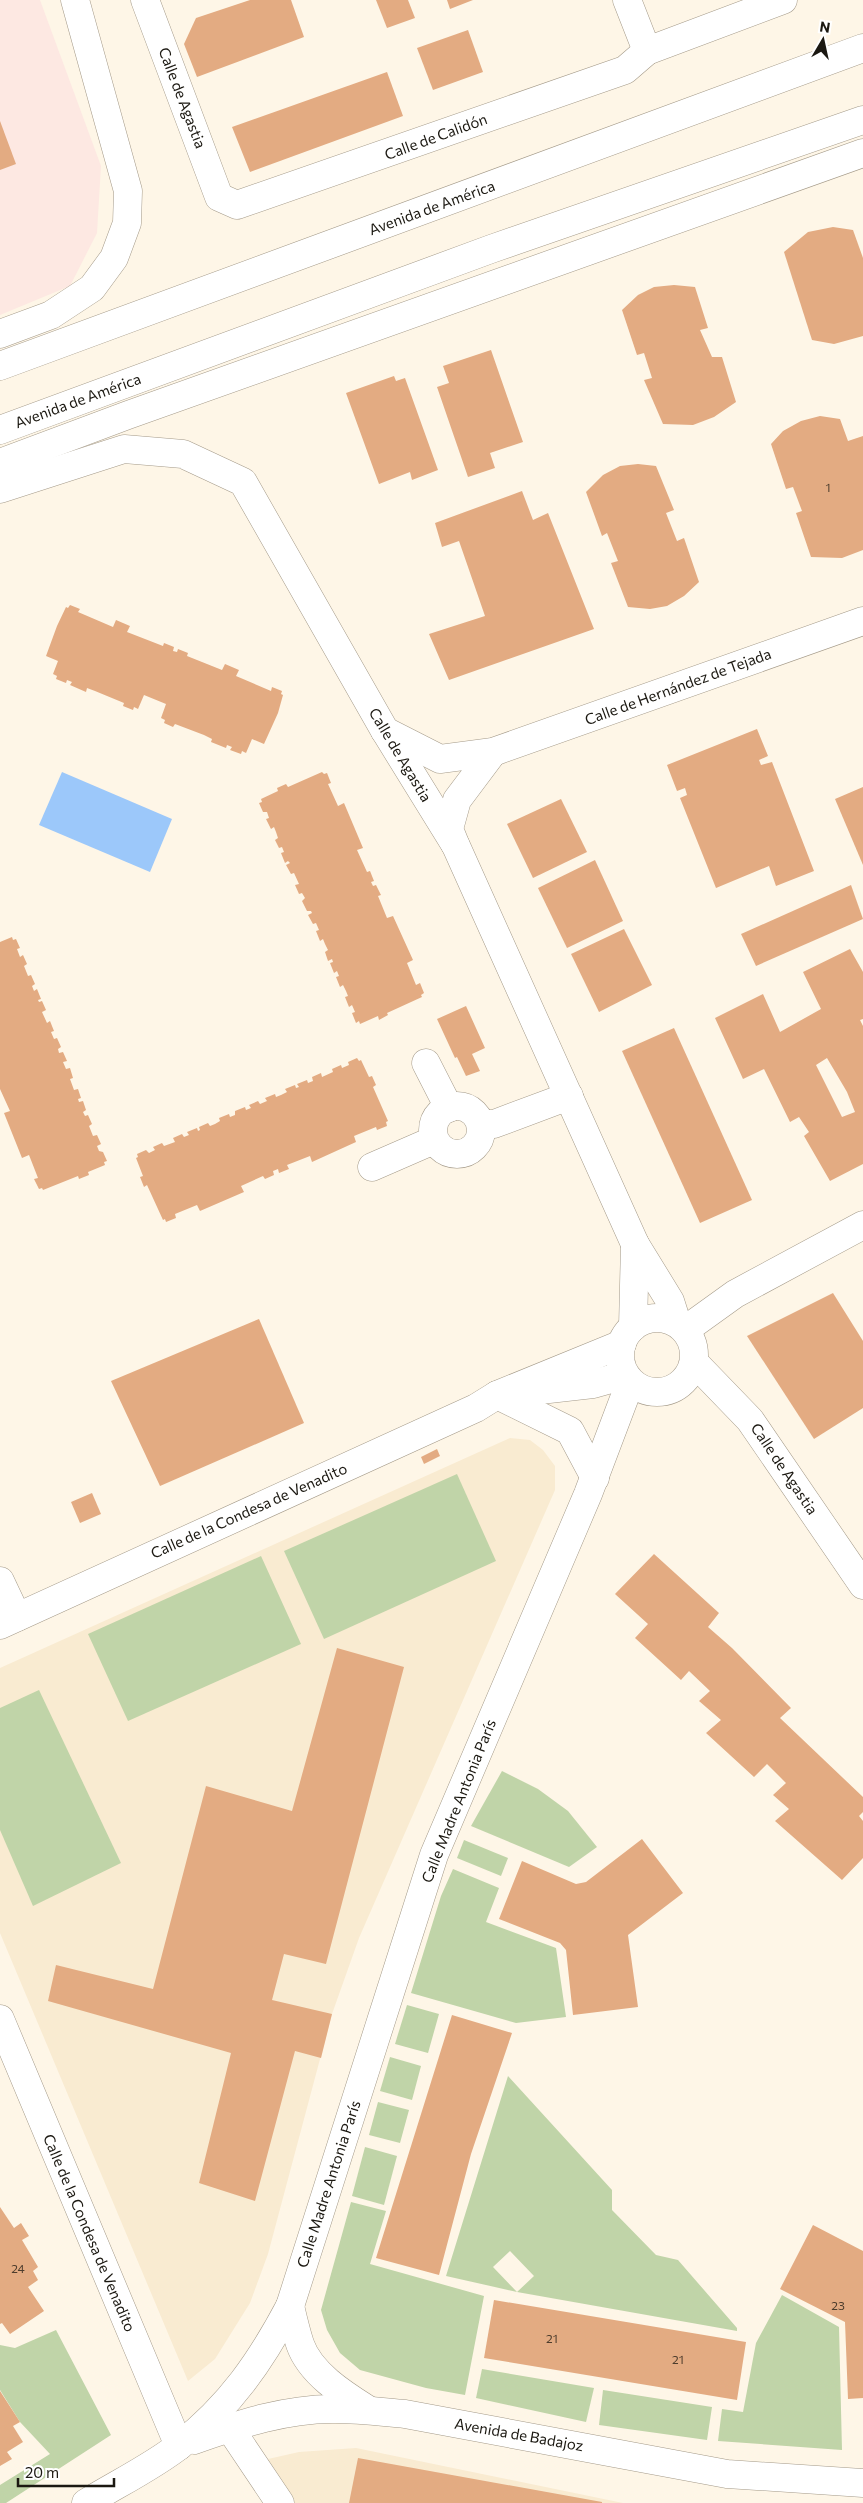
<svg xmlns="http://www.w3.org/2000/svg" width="863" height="2503" viewBox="0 0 863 2503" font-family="Commissioner,sans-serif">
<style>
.commercial{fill:#fde8e2}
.built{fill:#f9ebd1}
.green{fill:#c0d4a8}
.water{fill:#9cc8fa}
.building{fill:#e3ab82;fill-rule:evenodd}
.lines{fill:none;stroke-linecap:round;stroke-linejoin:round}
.minor-casing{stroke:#a49a89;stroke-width:29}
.highway-casing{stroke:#a49a89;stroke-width:29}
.minor{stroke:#fff;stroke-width:28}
.highway{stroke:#fff;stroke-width:28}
.labels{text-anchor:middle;stroke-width:4;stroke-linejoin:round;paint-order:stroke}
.number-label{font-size:12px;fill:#4d3d2d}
.street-label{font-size:15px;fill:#1b1811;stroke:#fff}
</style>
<rect width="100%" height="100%" fill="#fef6e7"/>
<polygon class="commercial" points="0,0 40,0 101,166 97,233 70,286 0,315"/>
<g class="built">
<polygon points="510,1438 530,1440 543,1450 555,1466 555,1490 359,1938 332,2014 268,2254 250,2303 215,2359 188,2381 0,1933 0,1668"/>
<polygon points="356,2448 623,2503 295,2503 268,2459 299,2452"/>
</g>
<g class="green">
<polygon points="457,1474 496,1561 324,1639 284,1551"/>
<polygon points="261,1556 301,1644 128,1721 88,1634"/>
<polygon points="39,1690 121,1863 33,1906 0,1830 0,1708"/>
<polygon points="502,1771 538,1789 568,1811 597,1847 569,1867 471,1826"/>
<polygon points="464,1840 508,1858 501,1876 457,1858"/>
<polygon points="453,1869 499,1888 486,1922 556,1948 566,2017 516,2023 411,1993 441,1896"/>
<polygon points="407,2005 439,2014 428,2053 395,2044"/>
<polygon points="390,2057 421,2066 412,2100 380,2091"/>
<polygon points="508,2076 612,2190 612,2210 656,2255 678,2260 737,2328 737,2331 517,2292 534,2276 510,2251 493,2267 517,2292 446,2276"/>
<polygon points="378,2102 409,2110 400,2143 369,2135"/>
<polygon points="365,2147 397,2156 384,2205 352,2196"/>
<polygon points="351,2202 386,2211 370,2264 484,2296 465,2395 426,2388 360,2370 340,2353 327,2330 321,2310"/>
<polygon points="782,2295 839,2327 842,2450 718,2441 722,2409 743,2412 756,2343"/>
<polygon points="56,2330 111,2435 6,2503 0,2503 0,2485 50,2454 20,2422 0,2390 0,2345 15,2348"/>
<polygon points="482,2369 594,2388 586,2422 476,2398"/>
<polygon points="603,2390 712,2407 707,2440 599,2425"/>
</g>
<polygon class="water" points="62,772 172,819 150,872 39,825"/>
<g class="building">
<polygon points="250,0 291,0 304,37 197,77 184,44 196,18"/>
<polygon points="376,0 408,0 415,18 387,28"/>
<polygon points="447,0 473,0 450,9"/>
<polygon points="468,30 483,72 433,90 417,48"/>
<polygon points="387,72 403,116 250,172 232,127"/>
<polygon points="0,121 16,164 0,170"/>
<polygon points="833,227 853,230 863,258 863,336 834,344 812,340 784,252 808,232"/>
<polygon points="674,285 695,287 708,328 700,330 712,357 722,357 736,402 714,417 693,425 663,424 644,380 652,378 644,353 637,355 622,310 638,295 654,287"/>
<polygon points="491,350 523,442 490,453 495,468 468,477 437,387 449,383 443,366"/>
<polygon points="394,376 396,381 405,378 438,470 412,480 410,472 379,484 346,393"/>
<polygon points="820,416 840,419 848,441 863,436 863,550 842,558 811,557 796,513 802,511 793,487 786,489 771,444 783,431 801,421"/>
<polygon points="638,464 656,466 674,510 666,513 677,541 684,538 699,582 684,596 667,606 650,609 628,607 611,563 618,561 607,533 602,536 586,492 603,475 620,466"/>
<polygon points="522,491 533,520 548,513 594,629 449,680 429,634 485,616 459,541 442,547 435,523"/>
<polygon points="70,605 80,609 78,612 113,627 116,620 130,626 127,632 163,646 164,643 174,647 173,651 177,652 178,649 188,653 187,656 222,670 225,664 239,670 236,676 271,691 272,687 282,691 281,694 283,695 278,713 264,744 252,739 246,753 242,751 241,754 230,750 232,747 227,745 226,748 211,742 212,739 204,735 175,724 173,727 164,723 165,720 161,718 166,704 144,695 138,709 134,707 133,710 123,706 124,703 95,691 87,688 86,692 70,685 72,682 67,680 66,683 56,679 57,676 53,674 58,661 46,656 57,626 66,607 68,608"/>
<polygon points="757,729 768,756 759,760 761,765 772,762 814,871 776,886 769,866 716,888 680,798 687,795 685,788 677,791 667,765"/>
<polygon points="322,772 324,774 327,773 331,783 328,784 338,806 344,803 363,848 357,850 367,872 370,871 374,881 371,882 373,886 376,885 381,895 378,896 387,918 393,916 413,960 407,963 416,985 420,983 424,993 421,995 422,997 387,1013 388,1015 379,1020 378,1016 360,1024 359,1021 356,1023 352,1013 355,1012 352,1005 349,1007 345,997 348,996 346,991 343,985 340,987 336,977 339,976 337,971 334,973 330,963 333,962 332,959 328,961 325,952 328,950 325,944 323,939 320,941 316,931 319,930 316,923 313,924 308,915 312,913 311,911 307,911 302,901 305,898 302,893 299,894 295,885 299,884 294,873 291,874 286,865 290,863 288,861 285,863 281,853 284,852 282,847 279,848 275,840 278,838 276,832 274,827 271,829 266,819 269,818 267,812 263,812 259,803 262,802 261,799 278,791 277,788 286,784 288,787"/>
<polygon points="863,787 863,865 835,799"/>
<polygon points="561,799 587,852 533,878 507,824"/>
<polygon points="595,860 623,921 567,948 538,888"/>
<polygon points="851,885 863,919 756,966 741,934"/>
<polygon points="624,929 652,985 599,1012 571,954"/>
<polygon points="12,937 13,940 16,939 20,948 17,949 20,957 23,955 27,964 24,966 28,976 31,975 35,984 32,986 34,991 37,989 41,999 38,1000 39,1002 42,1001 46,1010 42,1012 47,1023 50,1021 54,1031 51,1032 54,1039 57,1038 61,1047 58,1049 59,1053 63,1052 67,1061 63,1062 66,1069 70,1068 73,1078 70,1079 74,1090 78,1089 81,1098 78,1099 79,1102 83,1101 86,1110 83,1112 85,1116 88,1115 92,1124 89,1126 93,1136 97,1135 101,1144 97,1146 99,1151 103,1152 107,1161 104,1162 105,1165 88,1172 89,1175 79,1179 78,1176 43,1190 42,1188 39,1189 34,1179 38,1178 29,1155 22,1158 4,1113 10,1111 0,1089 0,942"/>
<path d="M850,949L863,972V1019L860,1020L863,1026V1164L830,1181L804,1136L809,1132L799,1117L790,1122L764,1069L743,1079L715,1018L763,994L780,1032L821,1009L803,972ZM827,1058L847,1092L855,1112L842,1117L816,1065Z"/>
<polygon points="466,1006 485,1048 472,1054 480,1071 466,1076 457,1057 455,1058 437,1019"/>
<polygon points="674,1028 752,1200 700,1223 622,1051"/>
<polygon points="357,1058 359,1061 361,1060 369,1077 372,1076 376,1085 373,1087 388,1121 386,1122 387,1126 377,1130 376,1127 354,1136 356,1142 312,1162 310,1156 287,1165 289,1169 279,1173 278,1169 273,1171 274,1175 265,1179 263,1176 241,1186 244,1192 200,1211 197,1205 175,1214 176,1218 166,1222 165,1219 163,1220 147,1185 144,1187 140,1177 143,1176 136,1158 138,1157 137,1154 146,1150 149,1153 155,1150 153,1147 162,1143 164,1146 175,1142 173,1138 182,1134 184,1137 189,1135 187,1132 197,1128 198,1131 200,1130 199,1127 208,1123 210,1126 215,1124 220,1121 219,1118 229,1114 230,1117 235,1115 235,1111 245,1107 246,1110 251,1108 249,1105 258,1101 260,1104 267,1101 265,1098 275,1094 276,1097 281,1095 287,1092 285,1089 295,1085 296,1088 299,1087 297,1084 307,1080 308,1083 313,1081 312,1077 321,1073 322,1077 333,1072 332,1069 341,1065 342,1068 349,1065 348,1062"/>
<polygon points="833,1293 863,1341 863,1408 814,1439 747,1336"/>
<polygon points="259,1319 304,1423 160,1486 111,1381"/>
<polygon points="437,1449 440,1456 424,1464 421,1457"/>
<polygon points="92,1493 101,1514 80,1523 71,1502"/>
<polygon points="654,1554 719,1613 708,1627 732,1648 791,1708 780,1718 863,1797 863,1812 859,1816 863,1821 863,1858 842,1880 775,1821 789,1809 773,1795 786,1783 767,1764 754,1777 706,1733 721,1720 699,1701 710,1691 689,1671 681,1680 635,1638 648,1624 615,1594"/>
<polygon points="337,1648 404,1667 326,1964 284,1954 272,2000 332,2014 321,2058 295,2051 255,2201 199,2183 231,2053 48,2001 56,1965 153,1989 206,1786 292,1811"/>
<polygon points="642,1839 683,1893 628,1935 638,2007 573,2015 566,1950 560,1943 499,1919 522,1861 576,1884 586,1882"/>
<polygon points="452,2015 512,2033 471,2154 439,2275 376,2258"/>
<polygon points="0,2207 14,2228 21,2223 29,2236 22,2240 38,2267 33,2271 38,2280 28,2287 44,2311 10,2334 2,2323 0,2324"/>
<polygon points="813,2225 863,2251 863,2398 848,2399 845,2322 780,2289"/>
<polygon points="494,2300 746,2342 737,2400 484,2358"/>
<polygon points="0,2391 20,2422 13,2426 23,2442 7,2452 12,2459 0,2466"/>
<polygon points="358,2458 602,2502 602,2503 349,2503"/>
</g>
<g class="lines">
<g class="minor-casing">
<g id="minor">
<polyline points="145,0 219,197 237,205 625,70 647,51 783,0"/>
<polyline points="627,0 647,51"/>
<polyline points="0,463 128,415 863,153"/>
<polyline points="0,489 124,449 183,454 243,482 385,731 456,846 635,1244 670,1301 677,1323"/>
<polyline points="385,731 440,759 493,752 863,621"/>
<polyline points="455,844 449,829 457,800 493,752"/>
<polyline points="426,1063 449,1108"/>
<circle cx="457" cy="1130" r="24"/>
<polyline points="481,1124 494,1124 569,1096"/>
<polyline points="372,1167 434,1140"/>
<circle cx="657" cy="1355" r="37"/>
<polyline points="633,1327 635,1244"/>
<polyline points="685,1330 735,1294 863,1225"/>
<polyline points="694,1362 750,1420 863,1585"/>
<polyline points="531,1391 593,1384 625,1375"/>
<polyline points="497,1395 570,1431 595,1478"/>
<polyline points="0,1581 17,1617"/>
<polyline points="0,1625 476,1408 497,1395 622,1344"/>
<polyline points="0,2019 179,2446"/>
<path d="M290,2306C293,2319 296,2332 300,2344C310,2373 343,2394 367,2409"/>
<polyline points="229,2427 280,2503"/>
<path d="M194,2440C239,2424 288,2408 336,2409C359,2409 382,2412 405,2414L727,2474L863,2483"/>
<path d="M86,2503C115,2485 154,2466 180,2445C230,2406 261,2361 290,2306L434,1855L588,1494L630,1383"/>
</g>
</g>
<g class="highway-casing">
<g id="highway">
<polyline points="0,334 51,315 92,288 114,258 127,223 128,191 75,0"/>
<polyline points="0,366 863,48"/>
<polyline points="0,430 491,249 863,120"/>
</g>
</g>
<use href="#minor" class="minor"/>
<use href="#highway" class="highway"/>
</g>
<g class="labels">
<g class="number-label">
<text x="828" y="492">1</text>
<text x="18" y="2273">24</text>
<text x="838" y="2310">23</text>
<text x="552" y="2343">21</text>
<text x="678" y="2364">21</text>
</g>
<g class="street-label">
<text transform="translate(182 98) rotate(69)" y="5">Calle de Agastia</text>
<text transform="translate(436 137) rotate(-20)" y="5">Calle de Calidón</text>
<text transform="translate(432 208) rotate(-20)" y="5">Avenida de América</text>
<text transform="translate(78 401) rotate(-20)" y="5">Avenida de América</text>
<text transform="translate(678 687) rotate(-20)" y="5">Calle de Hernández de Tejada</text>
<text transform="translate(400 755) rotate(59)" y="5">Calle de Agastia</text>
<text transform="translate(784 1469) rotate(56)" y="5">Calle de Agastia</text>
<text transform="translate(249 1511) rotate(-24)" y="5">Calle de la Condesa de Venadito</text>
<text transform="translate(459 1801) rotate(-68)" y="5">Calle Madre Antonia París</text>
<text transform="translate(329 2184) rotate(-72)" y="5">Calle Madre Antonia París</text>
<text transform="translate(89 2233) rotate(67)" y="5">Calle de la Condesa de Venadito</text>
<text transform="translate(519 2435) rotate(10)" y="5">Avenida de Badajoz</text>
</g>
</g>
<g transform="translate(823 40) rotate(9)" stroke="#ffffff" stroke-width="4" paint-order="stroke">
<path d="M0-4L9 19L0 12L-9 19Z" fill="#1b1811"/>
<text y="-8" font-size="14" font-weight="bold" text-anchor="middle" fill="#1b1811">N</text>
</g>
<path d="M18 2478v8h96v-8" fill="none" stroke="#1b1811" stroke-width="2.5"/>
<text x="25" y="2478" font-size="15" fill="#1b1811" stroke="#ffffff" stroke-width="4" paint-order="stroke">20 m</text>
</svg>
